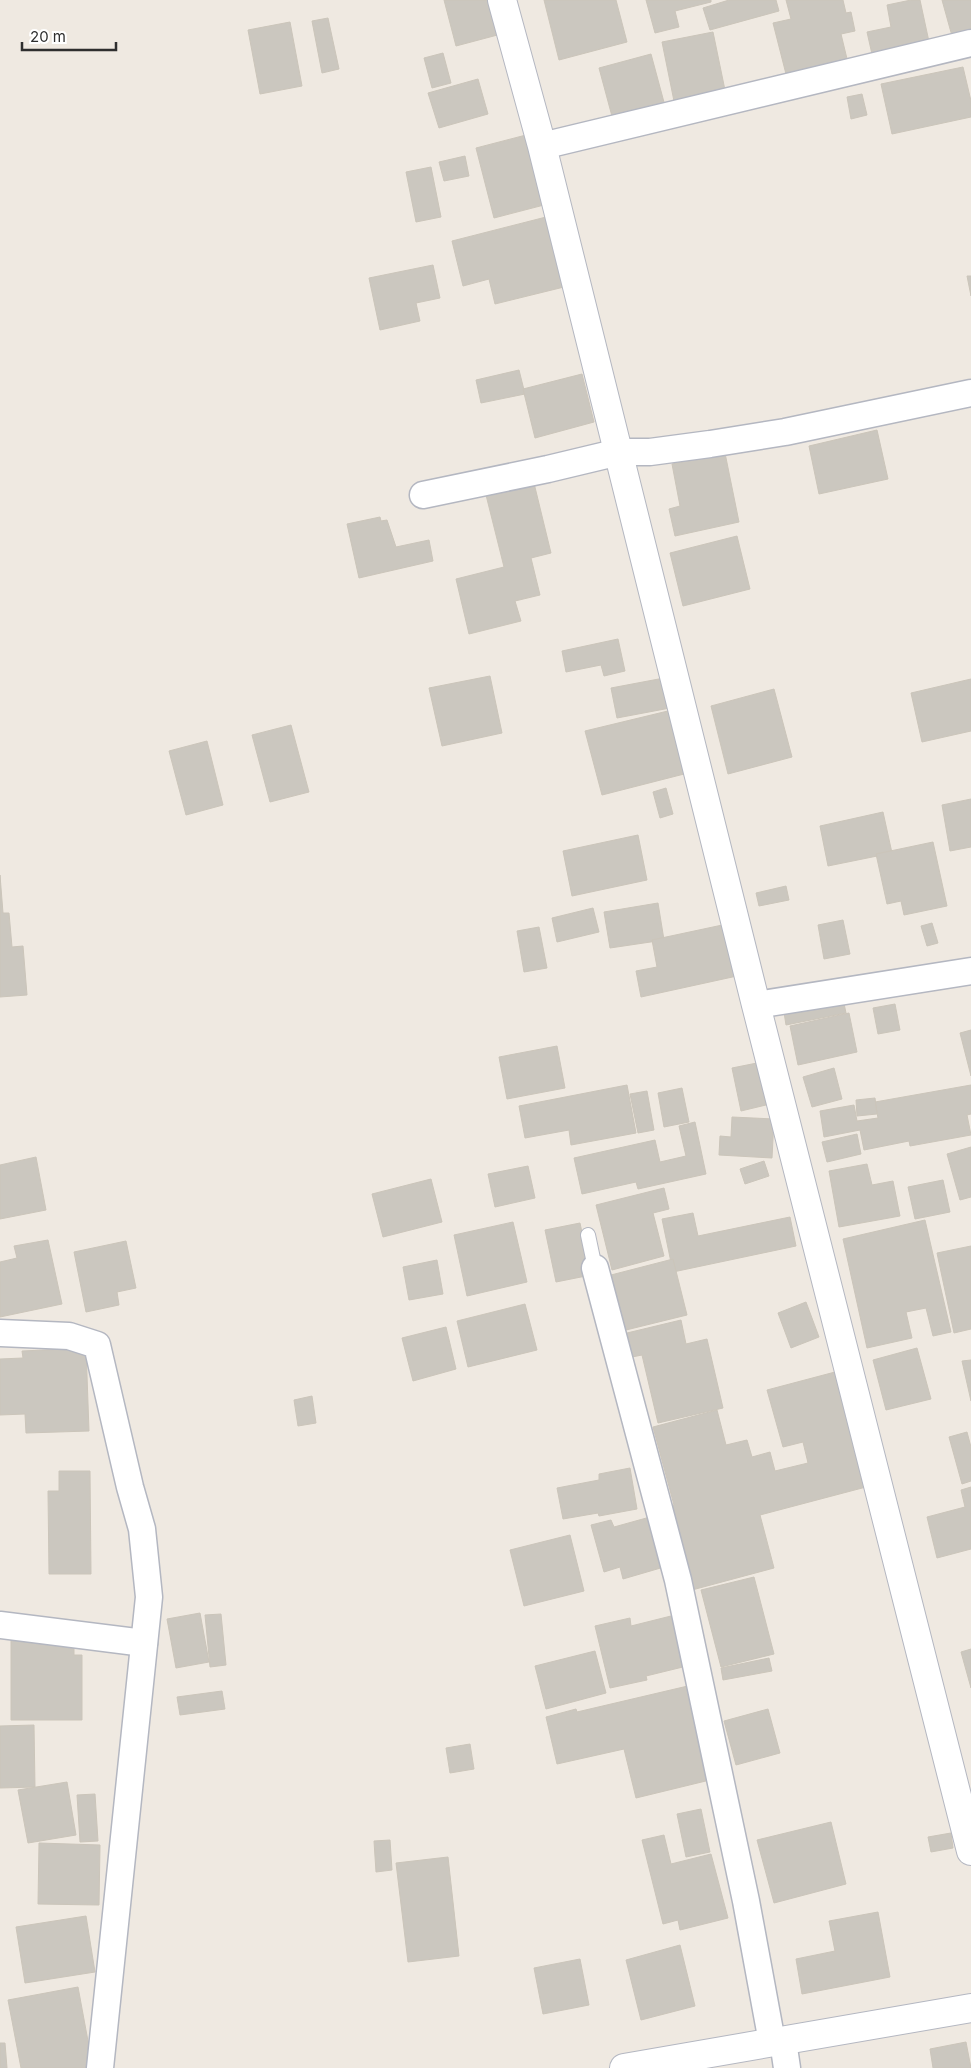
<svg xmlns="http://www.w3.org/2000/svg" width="971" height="2068" viewBox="0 0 971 2068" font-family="Inter,sans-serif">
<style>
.building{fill:#cbc7bf;stroke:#cbc5ba}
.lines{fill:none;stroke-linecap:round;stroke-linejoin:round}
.lane-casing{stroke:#b4b7c1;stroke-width:16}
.street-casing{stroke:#b4b7c1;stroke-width:29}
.secondary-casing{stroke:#b4b7c1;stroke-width:30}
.lane{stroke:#fff;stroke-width:14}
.street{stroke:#fff;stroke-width:26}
.secondary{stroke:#fff;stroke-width:28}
</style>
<rect width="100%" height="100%" fill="#efe9e1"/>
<g class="building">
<polygon points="444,0 496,0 505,33 456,46"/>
<polygon points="544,0 616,0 627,42 559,60"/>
<polygon points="646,0 711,0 711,2 675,11 679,27 655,33"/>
<polygon points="776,0 779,11 710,30 703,8 729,0"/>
<polygon points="786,0 843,0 846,13 851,12 855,31 841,34 848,63 787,78 773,23 791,19"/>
<polygon points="911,0 920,0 931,51 874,63 867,32 891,27 887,5"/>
<polygon points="942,0 971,0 971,30 952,36"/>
<polygon points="328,18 339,69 322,73 312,21"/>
<polygon points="290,22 302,86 260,94 248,30"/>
<polygon points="713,32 726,95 675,106 662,42"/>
<polygon points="443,53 451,83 432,88 424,58"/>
<polygon points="651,54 665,106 613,120 599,68"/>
<polygon points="963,67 971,101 971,117 892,134 881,84"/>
<polygon points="478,79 488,114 439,128 428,93"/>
<polygon points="862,94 867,115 851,119 847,97"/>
<polygon points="526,135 544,205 494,218 476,148"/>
<polygon points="465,156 469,176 444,181 439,162"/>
<polygon points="431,167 441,217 416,222 406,172"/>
<polygon points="546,217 564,287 495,304 489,279 463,286 452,241"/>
<polygon points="433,265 440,298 416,303 420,321 380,330 369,278"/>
<polygon points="967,276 971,276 971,296"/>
<polygon points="519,370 525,394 481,403 476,380"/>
<polygon points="582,374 594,422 535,438 523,389"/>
<polygon points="877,430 888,479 819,494 809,446"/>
<polygon points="725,453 739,522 675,536 669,509 680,506 672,464"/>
<polygon points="533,479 551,553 531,558 540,595 515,601 521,621 469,634 456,579 504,567 485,491"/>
<polygon points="380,517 381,521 387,520 396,547 429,540 433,561 359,578 347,524"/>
<polygon points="737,536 750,589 683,606 670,553"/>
<polygon points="618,639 625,671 604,676 601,665 566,672 562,651"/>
<polygon points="490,676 502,733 442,746 429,688"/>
<polygon points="664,678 670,708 617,718 611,688"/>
<polygon points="971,679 971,731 922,742 911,693"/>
<polygon points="774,689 792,757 728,774 711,706"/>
<polygon points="672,710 688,773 602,795 585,731"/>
<polygon points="291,725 309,792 270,802 252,735"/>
<polygon points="207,741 223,805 186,815 169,751"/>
<polygon points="666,788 673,814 660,818 653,792"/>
<polygon points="971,799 971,847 950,851 942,805"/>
<polygon points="883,812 892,853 828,866 820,826"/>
<polygon points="638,835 647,880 572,896 563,851"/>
<polygon points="933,842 947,906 904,915 901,901 887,904 876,854"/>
<polygon points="0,875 3,913 9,913 12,947 23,946 27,995 0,997"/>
<polygon points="786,886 789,900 759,906 756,893"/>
<polygon points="658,903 664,940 610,948 604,912"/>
<polygon points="593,908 599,932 557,942 552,918"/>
<polygon points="843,920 850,954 824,959 818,925"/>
<polygon points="932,923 938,943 927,946 921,926"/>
<polygon points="727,924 737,976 641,997 636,971 657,967 652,940"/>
<polygon points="539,927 547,968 524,972 517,931"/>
<polygon points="842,994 846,1013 786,1025 783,1006"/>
<polygon points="895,1004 900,1030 878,1034 873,1008"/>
<polygon points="849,1013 857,1052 798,1065 790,1026"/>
<polygon points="971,1030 971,1076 960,1033"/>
<polygon points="557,1046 565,1088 507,1099 499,1057"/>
<polygon points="757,1063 766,1105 741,1111 732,1068"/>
<polygon points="834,1068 842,1099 812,1107 803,1077"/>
<polygon points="627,1085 636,1133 571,1145 569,1130 525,1138 519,1106"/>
<polygon points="971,1085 971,1114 967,1115 971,1135 910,1146 909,1141 864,1150 860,1130 824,1137 820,1111 854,1105 857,1121 878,1118 875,1102"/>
<polygon points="682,1088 689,1122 664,1127 658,1093"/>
<polygon points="647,1091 654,1130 638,1133 630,1094"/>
<polygon points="875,1098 877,1114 857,1116 856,1100"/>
<polygon points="732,1117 774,1119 772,1158 719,1155 720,1136 731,1137"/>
<polygon points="695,1122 706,1174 638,1189 636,1182 582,1194 574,1158 655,1140 660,1162 686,1156 679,1126"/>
<polygon points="857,1134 861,1154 827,1162 822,1142"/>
<polygon points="971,1147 971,1197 960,1200 947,1154"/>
<polygon points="36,1157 46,1210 0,1219 0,1165"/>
<polygon points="764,1161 769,1176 745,1184 740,1169"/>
<polygon points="867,1164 872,1185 893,1181 900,1216 839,1227 829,1171"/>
<polygon points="528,1166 535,1198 495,1207 488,1174"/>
<polygon points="431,1179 442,1222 383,1237 372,1194"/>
<polygon points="943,1180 950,1212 915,1219 908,1187"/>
<polygon points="664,1188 669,1209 653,1213 664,1256 612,1270 596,1205"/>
<polygon points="693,1213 698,1236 790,1217 796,1246 673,1272 662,1219"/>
<polygon points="925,1220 951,1332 933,1336 926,1308 906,1312 912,1338 867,1348 843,1239"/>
<polygon points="513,1222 527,1282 467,1296 454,1235"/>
<polygon points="580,1223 591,1275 556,1282 545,1230"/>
<polygon points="48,1240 62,1304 0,1317 0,1262 17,1258 14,1246"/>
<polygon points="126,1241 136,1288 117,1292 119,1305 86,1312 74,1252"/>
<polygon points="971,1246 971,1329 954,1333 937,1253"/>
<polygon points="673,1259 687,1315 626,1330 611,1275"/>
<polygon points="437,1260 443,1294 409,1300 403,1267"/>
<polygon points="806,1302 819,1337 791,1348 778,1313"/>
<polygon points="525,1304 537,1350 468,1367 457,1321"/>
<polygon points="681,1320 686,1344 707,1339 723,1408 658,1423 642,1355 632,1357 627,1333"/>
<polygon points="446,1327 456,1369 413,1381 402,1338"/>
<polygon points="86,1348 89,1431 26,1433 25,1414 0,1415 0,1359 23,1358 22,1351"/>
<polygon points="917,1348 931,1399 886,1410 873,1360"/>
<polygon points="971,1360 971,1401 962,1361"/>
<polygon points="835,1372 866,1487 760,1515 774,1568 692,1590 670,1506 674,1505 653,1427 717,1410 726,1445 747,1440 752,1457 770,1452 775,1471 808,1463 803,1442 783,1447 767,1390"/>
<polygon points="312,1396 316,1423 298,1426 294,1400"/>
<polygon points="967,1432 971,1447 971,1481 962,1484 949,1437"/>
<polygon points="630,1468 637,1509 599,1516 598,1513 563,1519 557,1488 599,1480 599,1474"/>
<polygon points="59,1471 90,1471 91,1574 49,1574 48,1491 59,1491"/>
<polygon points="971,1487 971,1549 937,1558 927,1517 965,1507 961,1490"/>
<polygon points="650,1517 664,1567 623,1579 620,1567 604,1572 591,1525 611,1520 614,1527"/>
<polygon points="570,1535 584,1591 524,1606 510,1550"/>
<polygon points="754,1577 774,1654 721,1667 701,1590"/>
<polygon points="200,1613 209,1662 176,1668 167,1619"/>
<polygon points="221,1614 226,1665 210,1667 205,1615"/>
<polygon points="679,1614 691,1665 646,1676 647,1680 610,1688 595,1626 630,1618 631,1626"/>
<polygon points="74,1636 74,1655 82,1655 82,1720 11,1720 11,1637"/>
<polygon points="971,1649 971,1688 961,1652"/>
<polygon points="595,1651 606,1693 546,1709 535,1666"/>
<polygon points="769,1658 772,1671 723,1680 721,1668"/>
<polygon points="692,1685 714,1779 636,1798 624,1749 557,1764 546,1717 576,1709 577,1712"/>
<polygon points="222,1691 225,1709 180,1715 177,1697"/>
<polygon points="768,1709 780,1753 736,1765 724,1721"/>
<polygon points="34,1725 35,1787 0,1788 0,1726"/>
<polygon points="470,1744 474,1769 450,1773 446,1748"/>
<polygon points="67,1782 76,1835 28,1843 18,1790"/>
<polygon points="95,1794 98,1841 80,1842 77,1795"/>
<polygon points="701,1809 710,1852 686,1857 677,1814"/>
<polygon points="831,1822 846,1884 774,1903 757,1840"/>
<polygon points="951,1833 953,1848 931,1852 928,1837"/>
<polygon points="664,1835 671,1864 711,1854 728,1918 680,1930 678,1920 663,1924 642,1840"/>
<polygon points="390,1840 392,1870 376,1872 374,1841"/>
<polygon points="39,1843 100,1845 99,1905 38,1904"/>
<polygon points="448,1857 459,1956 408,1962 396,1863"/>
<polygon points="878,1912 890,1977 802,1994 796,1959 835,1951 829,1921"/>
<polygon points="86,1916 95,1972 25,1983 16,1927"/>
<polygon points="680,1945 695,2006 641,2020 626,1960"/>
<polygon points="580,1959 589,2005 543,2014 534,1968"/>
<polygon points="78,1987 93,2068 21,2068 8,2000"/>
<polygon points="966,2042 971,2068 933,2068 930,2049"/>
<polygon points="0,2043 5,2043 7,2068 0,2068"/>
</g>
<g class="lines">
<g class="lane-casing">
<polyline id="lane" points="588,1235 595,1268"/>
</g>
<g class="street-casing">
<g id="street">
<polyline points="542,146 971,43"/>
<polyline points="423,495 548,469 619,452 650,452 710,444 785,432 971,393"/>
<polyline points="756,1005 971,971"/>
<polyline points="595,1268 678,1580 746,1901 772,2042"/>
<polyline points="0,1333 69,1336 97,1345 130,1487 142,1529 149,1597 100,2068"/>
<polyline points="0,1625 144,1643"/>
<polyline points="783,2041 787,2068"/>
</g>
</g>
<g class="secondary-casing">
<g id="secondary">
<polyline points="502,0 542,146 756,1005 971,1851"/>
<polyline points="624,2068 971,2008"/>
</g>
</g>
<use href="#lane" class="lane"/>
<use href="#street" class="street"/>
<use href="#secondary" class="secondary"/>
</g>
<path d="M22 42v8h94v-8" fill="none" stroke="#2e2e2e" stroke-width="2.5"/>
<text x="30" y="42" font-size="15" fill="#2e2e2e" stroke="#ffffff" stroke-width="4" paint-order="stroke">20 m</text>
</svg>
